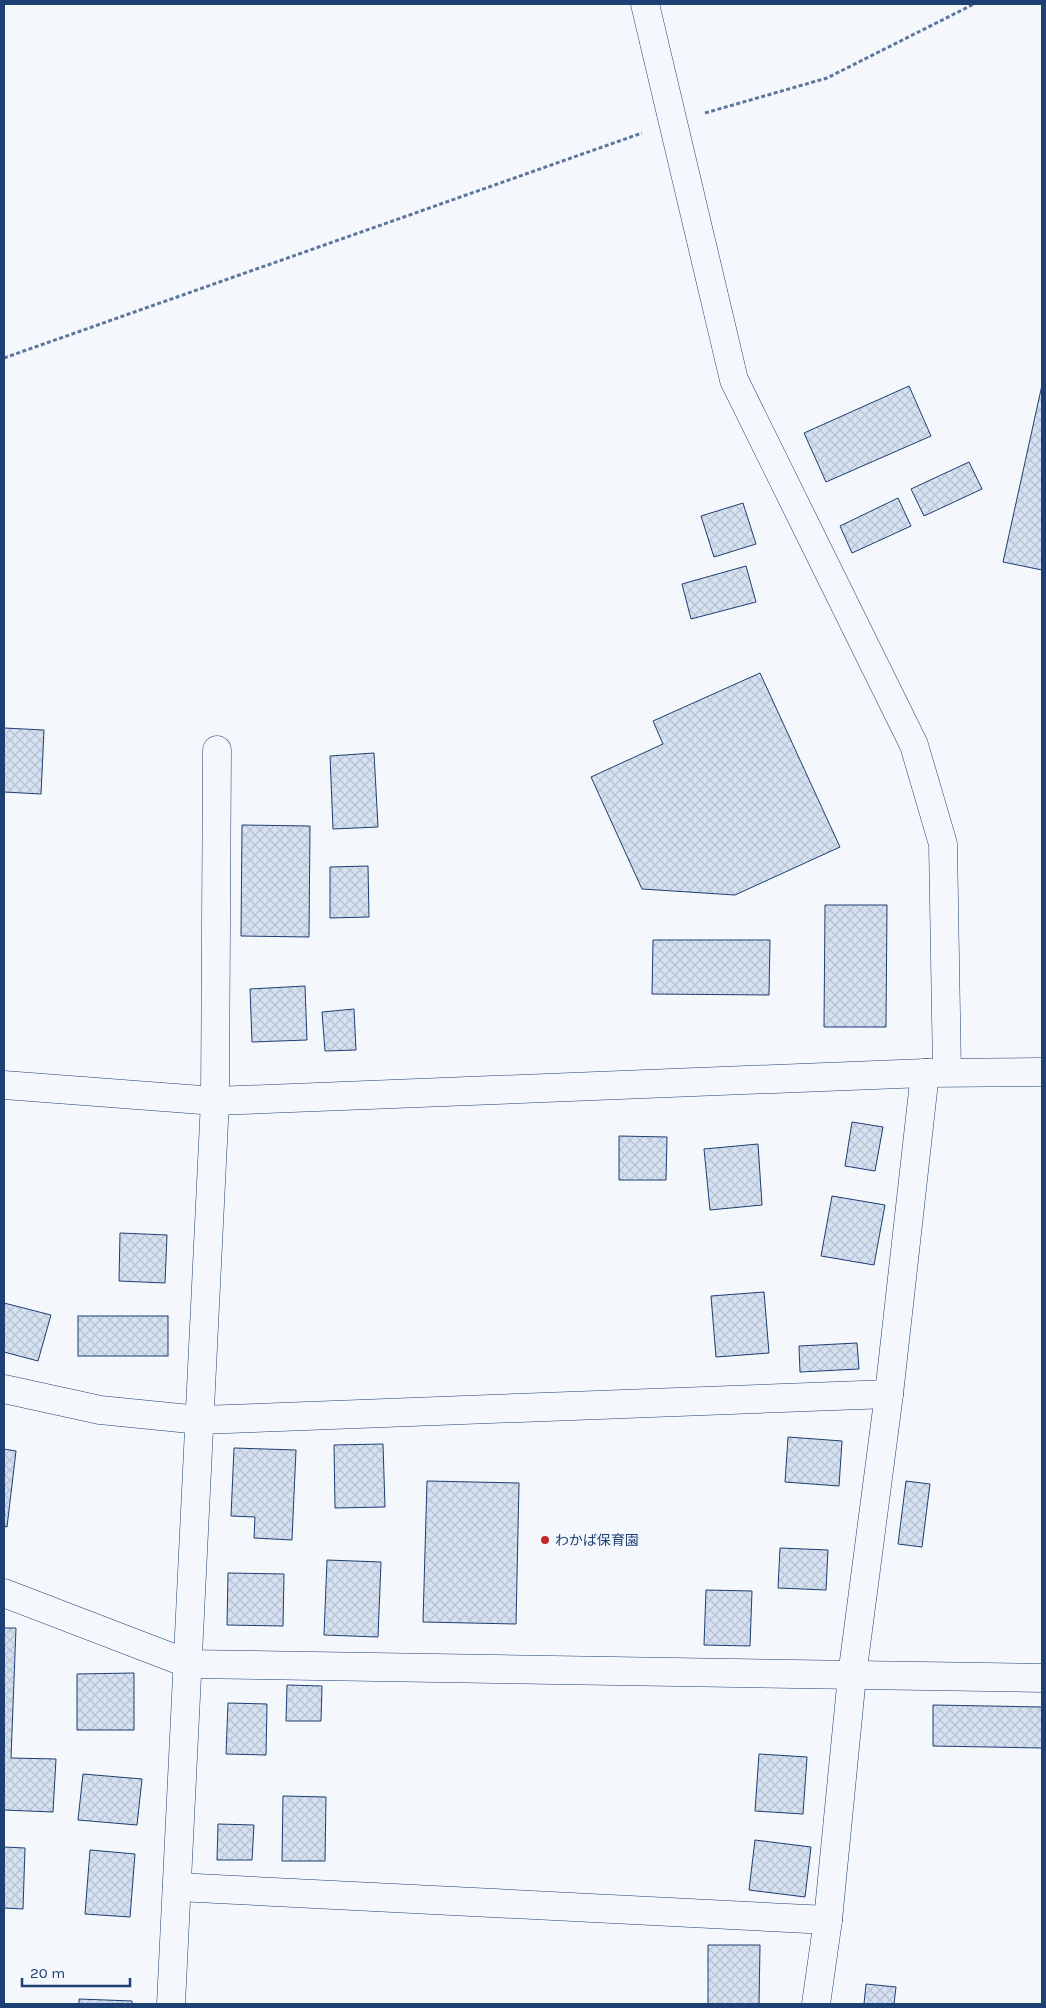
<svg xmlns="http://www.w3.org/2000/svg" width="1046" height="2008" viewBox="0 0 1046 2008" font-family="Karla,'Noto Sans JP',sans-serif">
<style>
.building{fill:url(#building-cross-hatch);stroke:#1d3f73}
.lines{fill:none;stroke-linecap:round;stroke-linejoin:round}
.minor-casing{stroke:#1d3f73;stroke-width:29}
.path{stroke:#5e769c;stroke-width:3;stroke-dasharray:4 2.5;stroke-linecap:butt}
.minor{stroke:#f4f7fb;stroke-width:28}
.poi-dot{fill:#c62828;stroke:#f4f7fb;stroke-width:2}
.labels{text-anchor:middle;stroke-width:4;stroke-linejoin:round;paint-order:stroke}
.poi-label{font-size:14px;fill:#1d3f73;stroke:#f4f7fb;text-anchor:start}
</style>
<defs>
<pattern id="building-cross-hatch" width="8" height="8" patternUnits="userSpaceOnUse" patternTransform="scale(1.25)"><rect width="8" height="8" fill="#d5e0f0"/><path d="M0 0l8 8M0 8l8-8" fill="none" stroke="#b6c1d1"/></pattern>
</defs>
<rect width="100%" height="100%" fill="#f4f7fb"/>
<g class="building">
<polygon points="1042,385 1042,570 1003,562"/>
<polygon points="909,386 931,436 826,482 804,433"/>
<polygon points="969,462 982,489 924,516 911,489"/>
<polygon points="898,498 911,526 852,553 840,526"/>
<polygon points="743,503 756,544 714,557 701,516"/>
<polygon points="746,566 756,602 691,619 682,584"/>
<polygon points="760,673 840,847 735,895 642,889 591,777 663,744 653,721"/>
<polygon points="4,728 44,730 41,794 4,792"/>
<polygon points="374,753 378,827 333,829 330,756"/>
<polygon points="242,825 310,826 309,937 241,936"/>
<polygon points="368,866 369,917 330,918 330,867"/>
<polygon points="825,905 887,905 886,1027 824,1027"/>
<polygon points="653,940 770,940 769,995 652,994"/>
<polygon points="305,986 307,1040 252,1042 250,989"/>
<polygon points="354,1009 356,1050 325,1051 322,1012"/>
<polygon points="852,1122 883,1127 875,1171 845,1166"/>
<polygon points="619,1136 667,1137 666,1180 619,1180"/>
<polygon points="758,1144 762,1205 710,1210 704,1149"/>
<polygon points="832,1196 885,1205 874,1265 821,1256"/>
<polygon points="120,1233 167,1235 165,1283 119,1281"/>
<polygon points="764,1292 769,1353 716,1357 711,1296"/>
<polygon points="4,1303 51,1315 38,1361 4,1352"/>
<rect x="78" y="1316" width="90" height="40"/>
<polygon points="857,1343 859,1369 800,1372 799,1346"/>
<polygon points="788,1437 842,1441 839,1486 785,1482"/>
<polygon points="383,1444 385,1507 335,1508 334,1445"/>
<polygon points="234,1448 296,1450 292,1540 254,1538 255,1517 231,1516"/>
<polygon points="4,1449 16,1451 7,1527 4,1526"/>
<polygon points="427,1481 519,1483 516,1624 423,1622"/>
<polygon points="906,1481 930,1484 922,1547 898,1544"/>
<polygon points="780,1548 828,1550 826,1590 778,1588"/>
<polygon points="327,1560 381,1562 378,1637 324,1635"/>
<polygon points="228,1573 284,1574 283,1626 227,1625"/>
<polygon points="706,1590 752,1591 750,1646 704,1645"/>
<polygon points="4,1628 16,1628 11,1758 56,1759 53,1812 4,1810"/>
<polygon points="134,1673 134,1730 77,1730 77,1674"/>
<polygon points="287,1685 322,1686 321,1721 286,1721"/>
<polygon points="228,1703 267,1704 266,1755 226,1754"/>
<polygon points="933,1705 1042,1707 1042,1748 933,1746"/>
<polygon points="759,1754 807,1757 803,1814 755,1811"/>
<polygon points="83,1774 142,1779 137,1825 78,1820"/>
<polygon points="283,1796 326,1797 325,1861 282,1861"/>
<polygon points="218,1824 254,1825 252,1860 217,1860"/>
<polygon points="755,1840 811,1847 805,1897 749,1890"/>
<polygon points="4,1847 25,1848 23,1909 4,1908"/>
<polygon points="90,1850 135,1854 130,1917 85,1914"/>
<polygon points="708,1945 760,1945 759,2004 708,2004"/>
<polygon points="866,1984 896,1987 894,2004 864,2004"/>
<polygon points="79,1999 132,2001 132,2004 79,2004"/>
</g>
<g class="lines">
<g class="minor-casing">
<g id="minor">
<polyline points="645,4 734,380 914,745 943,844 947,1072"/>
<polyline points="4,1085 215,1101 925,1073 1042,1072"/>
<polyline points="4,1389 100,1410 200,1420 889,1394"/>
<polyline points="4,1593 189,1664 1042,1678"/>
<polyline points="177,1887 828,1920"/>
<polyline points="171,2004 215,1101 217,750"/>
<polyline points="816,2004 828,1920 852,1676 889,1394 925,1073"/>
</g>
</g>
<g class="path">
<polyline points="705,113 827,78 974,4"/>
<polyline points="4,358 642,133"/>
</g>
<use href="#minor" class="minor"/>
</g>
<circle class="poi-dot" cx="545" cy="1540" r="5"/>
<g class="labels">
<g class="poi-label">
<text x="555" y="1545">わかば保育園</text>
</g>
</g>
<rect width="1046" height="2008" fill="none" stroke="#1d3f73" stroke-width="10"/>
<path d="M22 1978v8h108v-8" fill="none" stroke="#1d3f73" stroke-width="2.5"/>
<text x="30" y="1978" font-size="15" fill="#1d3f73" stroke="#f4f7fb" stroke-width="4" paint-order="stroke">20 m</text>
</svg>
